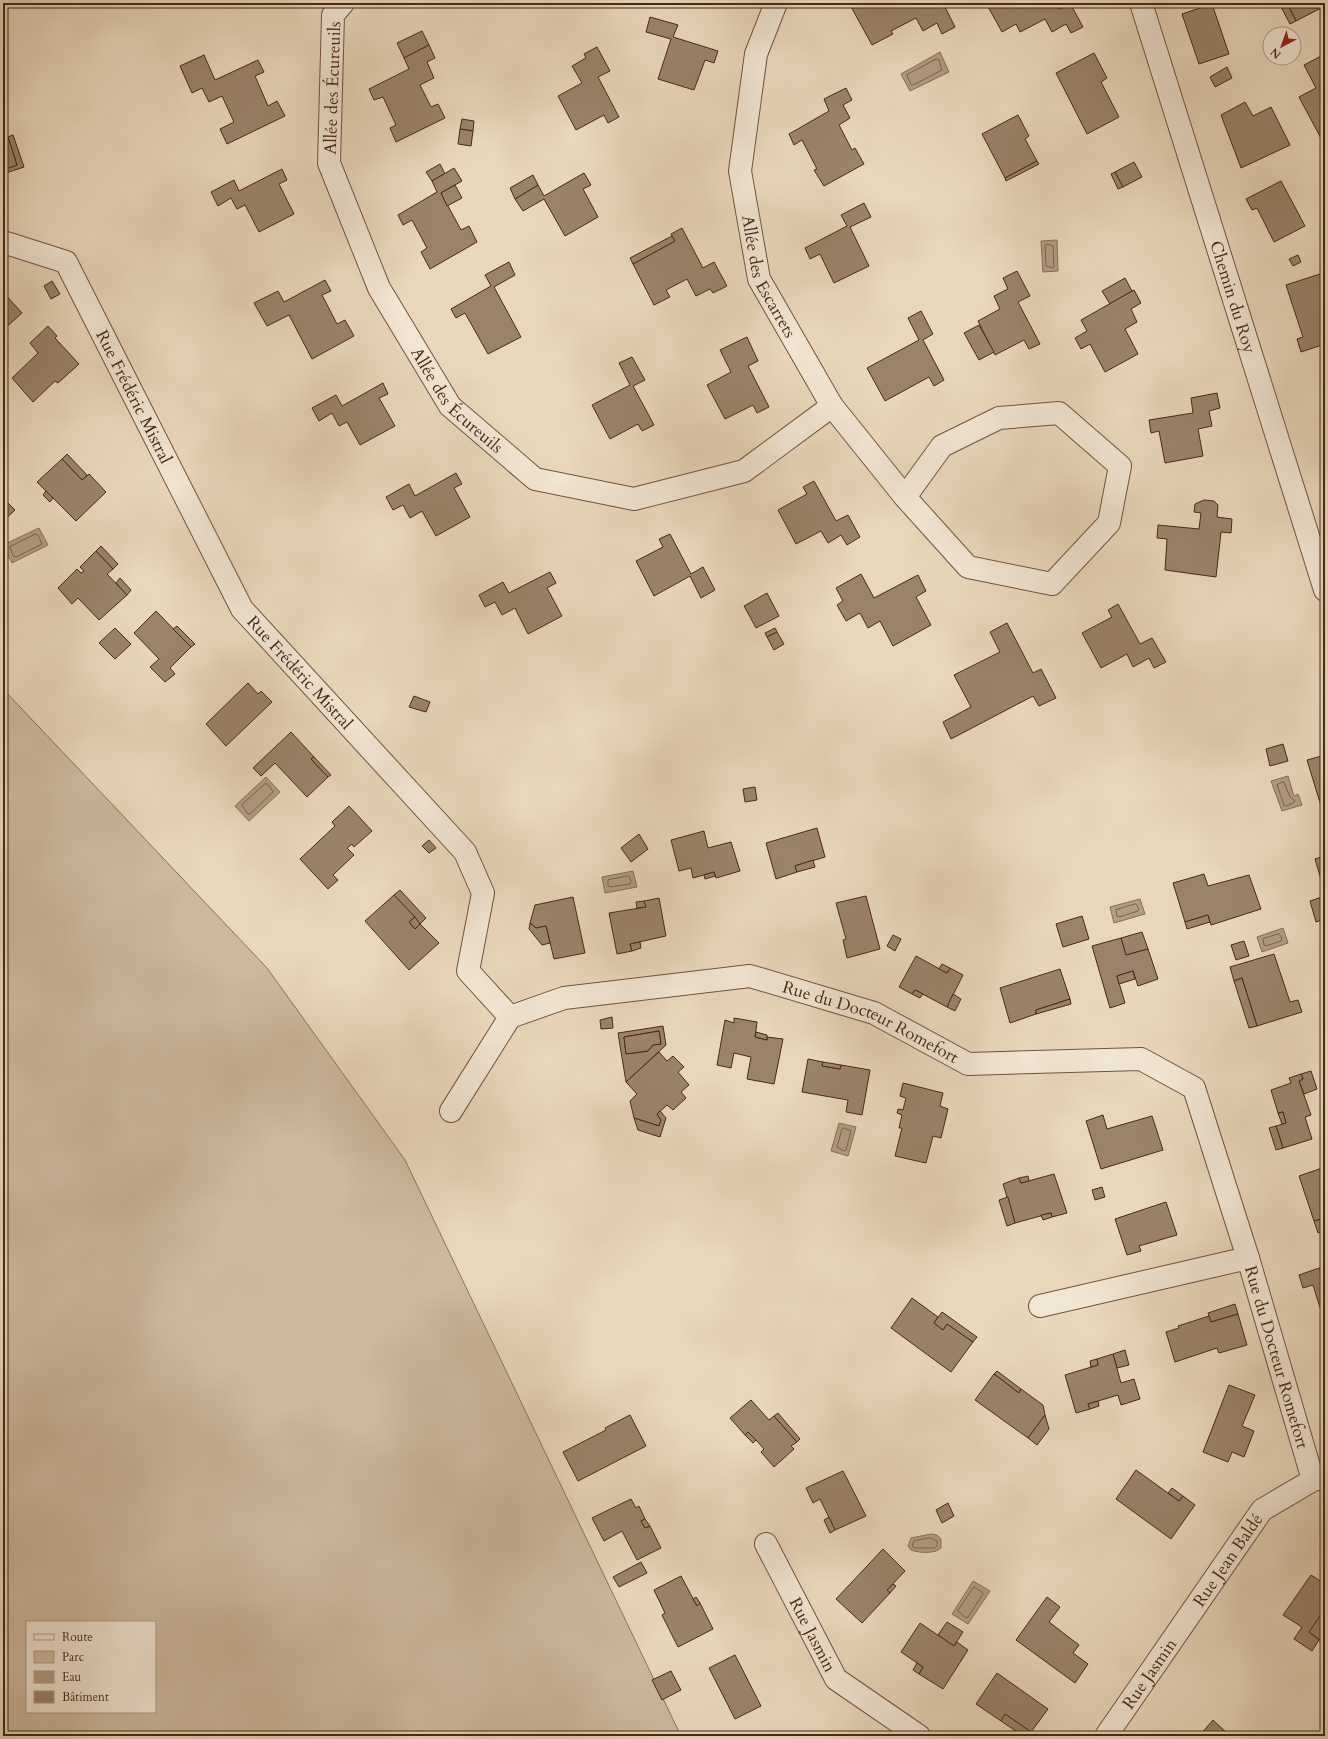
<svg xmlns="http://www.w3.org/2000/svg" width="1328" height="1739" viewBox="0 0 1328 1739" font-family="Cardo,serif">
<style>
.green{fill:#cdb99f;stroke:#8a715a;fill-rule:evenodd}
.water{fill:#b29c83;stroke:#876e57}
.lines{fill:none;stroke-linecap:round;stroke-linejoin:round}
.shore{stroke:#7c624c;stroke-width:1}
.building{fill:#9b836b;stroke:#472915;fill-rule:evenodd}
.minor-casing{stroke:#70543e;stroke-width:24}
.minor{stroke:#f1e5d3;stroke-width:22}
.labels{text-anchor:middle;stroke-width:3.5;stroke-linejoin:round;paint-order:stroke}
.street-label{font-size:17px;fill:#472915;stroke:#f1e5d3}
</style>
<rect width="100%" height="100%" fill="#e9d7bb"/>
<filter id="stains"><feTurbulence type="fractalNoise" baseFrequency=".005" numOctaves="4"/><feColorMatrix values="0 0 0 0 .2 0 0 0 0 .09 0 0 0 0 .02 0 0 0 .5 -.17"/></filter>
<radialGradient id="worn" r=".72"><stop offset=".6" stop-color="#630" stop-opacity="0"/><stop offset="1" stop-color="#630" stop-opacity=".3"/></radialGradient>
<path class="green" d="M3,689L267,968L405,1160L681,1736H3ZM27,1622H155V1712H27Z"/>
<g class="water">
<polygon points="940,52 949,72 910,91 901,74"/>
<polygon points="1057,240 1058,271 1043,272 1041,241"/>
<polygon points="39,528 48,545 12,563 3,545"/>
<polygon points="1288,776 1294,796 1298,794 1302,805 1282,811 1271,781"/>
<polygon points="266,777 280,792 249,821 235,806"/>
<polygon points="633,871 637,887 605,893 602,877"/>
<polygon points="1140,899 1145,914 1114,923 1110,907"/>
<polygon points="1283,928 1288,943 1262,952 1257,937"/>
<polygon points="839,1123 856,1127 848,1156 831,1151"/>
<path d="M931,1534L937,1535L941,1539V1548C936,1554 918,1553 911,1550L908,1546L911,1538Z"/>
<polygon points="973,1581 990,1591 968,1624 952,1614"/>
</g>
<g class="lines">
<g class="shore">
<polygon points="937,59 939,60 942,70 913,85 911,85 907,75"/>
<polygon points="1047,244 1053,246 1054,266 1053,268 1046,266 1045,246"/>
<polygon points="36,534 38,535 42,544 16,557 13,556 10,547"/>
<polygon points="1284,782 1290,797 1295,801 1293,803 1286,806 1284,805 1277,785"/>
<polygon points="265,784 268,784 273,792 250,814 248,814 242,805"/>
<polygon points="629,876 631,881 630,884 610,887 608,886 608,880"/>
<polygon points="1136,904 1139,909 1138,911 1119,917 1117,916 1116,910"/>
<polygon points="1279,934 1282,938 1281,941 1266,946 1264,945 1263,939"/>
<polygon points="844,1128 851,1131 846,1150 844,1151 837,1147 842,1129"/>
<polygon points="931,1538 937,1541 937,1546 935,1548 915,1548 912,1546 914,1541"/>
<polygon points="974,1587 982,1592 983,1594 968,1617 966,1618 958,1611"/>
</g>
</g>
<g class="building">
<polygon points="849,3 929,3 931,8 940,3 943,3 955,27 942,34 937,23 923,31 916,18 891,31 893,34 872,45"/>
<polygon points="986,3 1056,3 1059,9 1070,3 1083,27 1071,33 1066,24 1052,32 1045,19 1020,32 1016,24 1002,32"/>
<polygon points="1287,3 1325,3 1325,6 1296,21"/>
<polygon points="1287,3 1296,21 1290,24 1281,7"/>
<polygon points="1212,4 1229,54 1199,64 1182,14"/>
<polygon points="650,17 678,25 673,37 718,51 714,63 705,60 694,90 658,79 671,39 646,32"/>
<polygon points="422,31 429,45 404,58 397,43"/>
<polygon points="429,45 435,58 427,62 434,78 420,85 431,107 438,104 445,118 396,142 390,128 396,125 383,97 374,100 369,89 409,69 404,58"/>
<polygon points="597,47 610,71 598,77 619,117 608,123 604,115 576,130 558,96 582,83 572,66 586,58 584,54"/>
<polygon points="1094,53 1107,78 1101,82 1119,117 1087,134 1056,73"/>
<polygon points="1325,54 1325,141 1323,142 1299,97 1316,88 1304,65"/>
<polygon points="204,55 215,80 258,60 264,72 255,76 268,106 277,101 285,116 227,144 220,129 234,122 222,96 209,102 202,88 192,93 180,66"/>
<polygon points="1227,67 1232,78 1215,87 1210,77"/>
<polygon points="846,88 852,100 843,105 850,118 839,125 852,150 855,148 864,164 824,186 814,170 817,169 802,140 794,145 789,134 829,111 824,99"/>
<polygon points="1245,102 1253,116 1271,107 1290,145 1241,168 1221,115"/>
<polygon points="1018,115 1029,136 1025,139 1037,161 1005,178 982,134"/>
<polygon points="462,119 474,121 473,131 460,129"/>
<polygon points="460,129 473,131 471,146 458,144"/>
<polygon points="13,135 24,167 3,174 3,170 17,165 8,137"/>
<polygon points="8,137 17,165 3,170 3,139"/>
<polygon points="1037,161 1039,164 1006,181 1005,178"/>
<polygon points="1134,162 1142,177 1123,187 1115,172"/>
<polygon points="440,164 445,174 432,181 426,172"/>
<polygon points="454,168 462,181 441,193 461,230 469,226 477,242 430,269 421,252 427,248 412,220 403,225 398,215 437,192 432,181"/>
<polygon points="282,169 287,180 279,184 294,214 259,232 245,205 237,209 231,198 218,206 211,192 234,180 239,191"/>
<polygon points="1115,172 1123,187 1118,189 1111,174"/>
<polygon points="584,173 591,185 583,189 598,217 565,236 544,199 523,211 515,199 538,185 544,196"/>
<polygon points="533,175 538,185 515,199 510,188"/>
<polygon points="1281,181 1305,226 1274,242 1257,208 1252,210 1246,199"/>
<polygon points="455,185 462,198 447,206 441,193"/>
<polygon points="864,203 871,217 850,227 869,266 834,283 820,254 810,259 805,248 847,226 841,215"/>
<polygon points="682,228 703,268 714,262 727,286 713,293 710,289 696,296 687,279 666,290 670,297 654,305 633,264 675,241 671,234"/>
<polygon points="672,236 675,241 633,264 630,258"/>
<polygon points="1298,255 1301,262 1293,266 1289,259"/>
<polygon points="509,262 515,275 494,287 521,337 488,354 465,313 456,318 451,309 491,286 485,275"/>
<polygon points="1017,271 1030,296 1018,302 1040,344 1029,349 1024,340 995,355 978,321 1000,309 994,296 1008,289 1003,278"/>
<polygon points="1320,274 1325,288 1325,344 1301,352 1297,339 1303,337 1286,285"/>
<polygon points="1125,278 1132,291 1110,304 1102,291"/>
<polygon points="325,280 331,291 322,295 337,324 345,320 354,336 312,359 289,315 267,326 254,303 278,291 284,302"/>
<polygon points="52,281 60,294 51,299 44,286"/>
<polygon points="1134,290 1141,303 1131,309 1137,322 1125,329 1138,354 1105,372 1090,344 1081,349 1075,338 1087,331 1081,320"/>
<polygon points="3,292 22,313 3,330"/>
<polygon points="921,311 933,334 923,340 944,380 934,386 929,377 885,401 867,368 919,340 908,318"/>
<polygon points="979,325 994,352 979,360 964,333"/>
<polygon points="48,326 57,336 55,338 79,364 58,383 55,381 33,402 12,378 38,353 30,343"/>
<polygon points="747,337 758,361 748,366 769,407 757,413 753,405 725,419 707,385 731,372 720,350"/>
<polygon points="632,357 645,380 633,386 654,425 642,431 638,424 610,439 592,405 630,385 619,363"/>
<polygon points="383,383 388,394 379,398 395,426 360,445 347,422 339,426 332,413 319,421 312,408 336,395 342,406"/>
<polygon points="1217,393 1220,408 1209,411 1212,426 1198,429 1203,456 1165,463 1159,431 1151,433 1149,420 1193,413 1191,398"/>
<polygon points="67,454 87,475 82,480 62,459"/>
<polygon points="62,459 82,480 89,474 106,492 76,521 37,482"/>
<polygon points="456,473 462,484 454,488 470,517 436,536 422,511 410,518 403,505 393,510 386,497 409,484 415,496"/>
<polygon points="814,481 836,521 848,515 860,537 847,545 841,535 828,543 821,531 796,544 778,510 807,494 803,487"/>
<polygon points="46,491 53,498 50,502 43,495"/>
<polygon points="5,500 15,510 3,521 3,502"/>
<polygon points="1204,500 1214,501 1218,505 1217,517 1232,519 1231,533 1221,532 1216,577 1165,570 1167,539 1157,538 1158,525 1199,529 1201,513 1194,512 1195,504"/>
<polygon points="670,534 691,574 703,567 715,590 701,598 690,576 654,596 636,561 663,547 659,539"/>
<polygon points="101,546 118,564 113,569 96,551"/>
<polygon points="96,551 113,569 107,574 127,595 99,620 78,598 72,604 58,588 77,569 81,573 84,571 80,567"/>
<polygon points="550,572 556,583 547,588 562,616 528,634 515,608 502,615 495,602 485,607 479,595 503,582 509,593"/>
<polygon points="861,574 874,598 918,575 926,591 916,597 931,625 893,646 880,621 868,628 860,613 846,621 837,605 843,601 836,588"/>
<polygon points="120,578 131,590 127,595 116,583"/>
<polygon points="767,593 779,616 756,628 744,606"/>
<polygon points="1118,604 1140,644 1152,638 1166,662 1154,668 1149,658 1133,667 1127,654 1101,668 1082,633 1112,617 1108,610"/>
<polygon points="156,611 191,647 170,668 175,674 165,682 150,667 159,659 134,633"/>
<polygon points="1007,623 1033,673 1041,669 1056,698 1039,706 1033,696 951,739 943,722 971,707 954,675 1000,652 990,632"/>
<polygon points="177,626 195,644 191,647 173,629"/>
<polygon points="115,628 131,644 115,659 99,643"/>
<polygon points="775,628 777,632 767,637 765,633"/>
<polygon points="777,632 784,644 774,650 767,637"/>
<polygon points="248,683 258,694 261,691 272,702 226,746 206,724"/>
<polygon points="414,696 430,702 426,712 409,707"/>
<polygon points="291,732 314,757 311,759 328,777 307,797 275,763 261,776 253,768"/>
<polygon points="1283,744 1288,761 1270,766 1266,749"/>
<polygon points="1325,755 1325,819 1307,760"/>
<polygon points="314,757 331,775 328,777 311,759"/>
<polygon points="755,787 757,800 745,802 743,789"/>
<polygon points="349,806 372,831 354,847 352,844 347,848 354,855 333,875 338,880 328,889 300,859 335,826 332,822"/>
<polygon points="817,828 825,857 795,866 797,872 776,879 766,843"/>
<polygon points="704,831 708,848 731,842 740,871 716,878 714,872 693,878 691,868 679,871 671,840"/>
<polygon points="639,834 648,849 631,862 621,848"/>
<polygon points="429,840 436,848 429,853 422,846"/>
<polygon points="1325,856 1325,893 1315,859"/>
<polygon points="813,860 815,867 797,872 795,866"/>
<polygon points="714,872 715,876 705,879 704,875"/>
<polygon points="1204,874 1208,886 1249,875 1261,909 1211,925 1208,915 1185,922 1173,883"/>
<polygon points="400,890 426,918 420,924 394,895"/>
<polygon points="394,895 415,917 409,922 415,929 420,924 439,943 409,970 365,921"/>
<polygon points="866,896 880,949 847,958 843,940 846,939 836,903"/>
<polygon points="1325,896 1325,919 1316,922 1310,901"/>
<polygon points="573,897 585,953 554,959 546,926 536,928 530,923 535,905"/>
<polygon points="659,898 666,936 630,944 632,951 617,954 609,913 646,907 644,901"/>
<polygon points="644,901 646,907 637,908 636,902"/>
<polygon points="1208,915 1210,922 1187,929 1185,922"/>
<polygon points="1082,916 1089,939 1063,947 1056,924"/>
<polygon points="415,917 420,924 415,929 409,922"/>
<polygon points="530,923 536,928 546,926 550,943 542,945 529,929"/>
<polygon points="1142,932 1148,949 1126,955 1121,938"/>
<polygon points="893,935 901,939 895,951 887,946"/>
<polygon points="1121,938 1126,955 1148,949 1158,979 1138,986 1133,971 1117,976 1125,1003 1110,1008 1092,946"/>
<polygon points="1244,941 1249,956 1236,960 1231,945"/>
<polygon points="640,942 641,948 632,951 630,944"/>
<polygon points="1274,954 1290,1002 1298,1000 1302,1012 1257,1026 1242,978 1234,981 1230,967"/>
<polygon points="916,956 947,973 950,968 963,975 947,1007 915,990 912,994 899,987"/>
<polygon points="942,964 950,968 947,973 939,969"/>
<polygon points="1060,969 1070,999 1036,1010 1036,1014 1010,1023 1000,988"/>
<polygon points="1133,971 1135,979 1119,984 1117,976"/>
<polygon points="1242,978 1257,1026 1249,1028 1234,981"/>
<polygon points="915,990 923,994 920,998 912,994"/>
<polygon points="953,994 961,999 955,1011 947,1007"/>
<polygon points="1070,999 1071,1004 1036,1014 1036,1010"/>
<polygon points="612,1017 613,1028 601,1029 600,1020"/>
<polygon points="734,1018 757,1022 755,1037 767,1040 767,1037 783,1039 774,1084 747,1079 751,1057 734,1053 731,1068 717,1065 725,1020 734,1023"/>
<path d="M663,1026L666,1045L626,1082L618,1033ZM659,1031L661,1044L653,1045L648,1051L626,1054L624,1037Z"/>
<polygon points="659,1031 661,1044 653,1045 648,1051 626,1054 624,1037"/>
<polygon points="756,1032 767,1035 767,1040 755,1037"/>
<polygon points="659,1052 667,1061 673,1056 684,1067 678,1072 689,1085 681,1092 686,1098 673,1110 667,1105 657,1114 661,1120 659,1126 634,1118 630,1101 637,1094 626,1082"/>
<polygon points="808,1059 823,1062 822,1066 840,1069 841,1065 870,1070 862,1115 846,1112 848,1100 802,1092"/>
<polygon points="823,1062 841,1065 840,1069 822,1066"/>
<polygon points="1311,1071 1317,1089 1304,1094 1299,1081 1303,1079 1301,1074"/>
<polygon points="1301,1074 1303,1079 1299,1081 1311,1115 1305,1117 1312,1139 1283,1148 1276,1126 1286,1123 1283,1112 1278,1113 1271,1090 1291,1083 1289,1078"/>
<polygon points="903,1083 943,1093 940,1106 948,1109 941,1138 933,1136 926,1163 895,1156 902,1128 899,1128 902,1115 897,1113 898,1109 903,1110 906,1098 900,1096"/>
<polygon points="660,1111 666,1118 660,1137 638,1130 634,1118 659,1126 661,1120 657,1114"/>
<polygon points="1283,1112 1286,1123 1282,1124 1278,1113"/>
<polygon points="1103,1115 1107,1129 1152,1116 1163,1150 1101,1169 1086,1121"/>
<polygon points="1276,1126 1283,1148 1276,1150 1269,1128"/>
<polygon points="1325,1167 1325,1218 1314,1221 1299,1176"/>
<polygon points="1054,1174 1067,1213 1052,1217 1051,1213 1015,1223 1003,1184 1019,1178 1021,1183"/>
<polygon points="1028,1176 1029,1181 1021,1183 1019,1178"/>
<polygon points="1102,1187 1105,1197 1095,1200 1092,1190"/>
<polygon points="1008,1197 1015,1223 1007,1226 999,1200"/>
<polygon points="1166,1202 1177,1235 1139,1246 1141,1251 1127,1255 1115,1219"/>
<polygon points="1051,1213 1052,1217 1043,1220 1041,1215"/>
<polygon points="1325,1218 1325,1231 1318,1233 1314,1221"/>
<polygon points="1325,1266 1325,1313 1322,1314 1313,1285 1303,1288 1299,1275"/>
<polygon points="912,1298 938,1317 934,1323 943,1330 947,1324 973,1342 951,1372 891,1328"/>
<polygon points="1235,1304 1238,1314 1211,1322 1208,1313"/>
<polygon points="942,1312 977,1337 973,1342 947,1324 943,1330 934,1323"/>
<polygon points="1238,1314 1247,1345 1219,1353 1217,1348 1175,1362 1166,1332 1179,1328 1178,1326 1209,1316 1211,1322"/>
<polygon points="1125,1350 1129,1365 1117,1368 1113,1354"/>
<polygon points="1113,1354 1121,1383 1134,1379 1140,1399 1121,1405 1118,1395 1088,1404 1090,1409 1076,1413 1065,1375 1098,1365 1097,1359"/>
<polygon points="1097,1359 1098,1365 1091,1367 1090,1361"/>
<polygon points="997,1371 1021,1389 1019,1393 994,1374"/>
<polygon points="994,1374 1019,1393 1021,1389 1043,1405 1045,1415 1028,1438 975,1400"/>
<polygon points="1229,1385 1255,1395 1242,1426 1254,1431 1244,1457 1232,1452 1228,1462 1203,1452"/>
<polygon points="751,1400 769,1420 774,1416 797,1442 791,1446 794,1449 774,1467 761,1452 764,1449 756,1440 748,1432 745,1435 730,1418"/>
<polygon points="1098,1401 1099,1406 1090,1409 1088,1404"/>
<polygon points="778,1413 800,1439 797,1442 774,1416"/>
<polygon points="630,1415 646,1446 578,1481 563,1452 606,1430 605,1428"/>
<polygon points="1045,1415 1049,1429 1037,1445 1028,1438"/>
<polygon points="748,1432 756,1440 753,1443 745,1435"/>
<polygon points="1136,1470 1179,1501 1183,1496 1195,1505 1171,1539 1116,1499"/>
<polygon points="843,1471 866,1516 835,1530 820,1499 813,1503 806,1488"/>
<polygon points="1172,1488 1183,1496 1179,1501 1168,1493"/>
<polygon points="631,1499 636,1508 639,1506 645,1519 641,1521 645,1528 650,1526 661,1548 637,1560 622,1531 604,1541 592,1518"/>
<polygon points="948,1503 954,1516 942,1523 936,1510"/>
<polygon points="829,1517 835,1530 830,1533 824,1520"/>
<polygon points="645,1519 650,1526 645,1528 641,1521"/>
<polygon points="883,1549 905,1571 887,1590 890,1593 862,1623 836,1599"/>
<polygon points="641,1562 647,1573 619,1587 613,1577"/>
<polygon points="1311,1575 1325,1584 1325,1610 1309,1632 1319,1640 1312,1651 1294,1639 1302,1627 1283,1615"/>
<polygon points="681,1576 697,1606 700,1603 713,1629 678,1647 662,1615 665,1613 654,1590"/>
<polygon points="893,1584 896,1586 890,1593 887,1590"/>
<polygon points="696,1597 700,1603 697,1606 693,1599"/>
<polygon points="1047,1597 1060,1607 1049,1622 1079,1645 1073,1653 1088,1664 1075,1683 1016,1640"/>
<polygon points="1325,1609 1325,1633 1320,1640 1309,1632"/>
<polygon points="947,1622 963,1632 954,1646 938,1635"/>
<polygon points="920,1623 954,1646 957,1642 968,1650 943,1689 919,1674 923,1667 901,1652"/>
<polygon points="735,1655 761,1706 735,1719 709,1668"/>
<polygon points="917,1663 923,1667 919,1674 913,1670"/>
<polygon points="671,1671 681,1690 662,1700 652,1680"/>
<polygon points="997,1673 1048,1709 1031,1732 1005,1714 1001,1721 976,1704"/>
<polygon points="1005,1714 1031,1732 1028,1736 1023,1736 1001,1721"/>
<polygon points="1213,1720 1228,1734 1230,1732 1234,1736 1201,1736 1200,1735"/>
</g>
<g class="lines">
<g class="minor-casing">
<g id="minor">
<path id="s1" d="M343,3L333,15L329,163L379,288L450,406L535,479L634,499L744,471L832,406"/>
<path id="s2" d="M776,3L756,54L740,171L759,279L832,406L905,497L968,567L1052,584L1109,523L1120,466L1059,413L999,418L942,446L905,497"/>
<path id="s3" d="M1141,3L1325,590"/>
<path id="s4" d="M3,242L66,262L242,609L465,852L483,893L468,971L510,1017L451,1111"/>
<path id="s5" d="M510,1017L564,998L750,976L874,1013L968,1064L1141,1059L1194,1088L1248,1258L1313,1480"/>
<polyline points="1040,1306 1248,1258"/>
<path id="s6" d="M766,1544L836,1679L919,1736"/>
<path id="s7" d="M1106,1736L1262,1510L1313,1480L1325,1477"/>
</g>
</g>
<use href="#minor" class="minor"/>
</g>
<g class="labels">
<g class="street-label">
<text transform="translate(332 88) rotate(-88)" y="6">Allée des Écureuils</text>
<text dy="6" stroke="none"><textPath href="#s2" startOffset="283">Allée des Escarrets</textPath></text>
<text dy="6" stroke="none"><textPath href="#s3" startOffset="308">Chemin du Roy</textPath></text>
<text dy="6" stroke="none"><textPath href="#s4" startOffset="217">Rue Frédéric Mistral</textPath></text>
<text dy="6" stroke="none"><textPath href="#s1" startOffset="436">Allée des Écureuils</textPath></text>
<text dy="6" stroke="none"><textPath href="#s4" startOffset="541">Rue Frédéric Mistral</textPath></text>
<text dy="6" stroke="none"><textPath href="#s5" startOffset="374">Rue du Docteur Romefort</textPath></text>
<text dy="6" stroke="none"><textPath href="#s5" startOffset="996">Rue du Docteur Romefort</textPath></text>
<text dy="6" stroke="none"><textPath href="#s7" startOffset="214">Rue Jean Baldé</textPath></text>
<text dy="6" stroke="none"><textPath href="#s6" startOffset="102">Rue Jasmin</textPath></text>
<text dy="6" stroke="none"><textPath href="#s7" startOffset="76">Rue Jasmin</textPath></text>
</g>
</g>
<rect width="1328" height="1739" fill="none" stroke="#e9d7bb" stroke-width="16"/>
<rect x="4" y="4" width="1320" height="1731" fill="none" stroke="#472915" stroke-width="2"/>
<rect x="8" y="8" width="1312" height="1723" fill="none" stroke="#472915"/>
<rect x="26" y="1621" width="130" height="92" fill="#f1e5d3" stroke="#ad9a87"/>
<rect x="34" y="1634" width="20" height="6" fill="#f1e5d3" stroke="#ad9a87"/>
<text x="62" y="1641" font-size="12" fill="#472915">Route</text>
<rect x="34" y="1651" width="20" height="12" fill="#cdb99f" stroke="#ad9a87"/>
<text x="62" y="1661" font-size="12" fill="#472915">Parc</text>
<rect x="34" y="1671" width="20" height="12" fill="#b29c83" stroke="#ad9a87"/>
<text x="62" y="1681" font-size="12" fill="#472915">Eau</text>
<rect x="34" y="1691" width="20" height="12" fill="#9b836b" stroke="#ad9a87"/>
<text x="62" y="1701" font-size="12" fill="#472915">Bâtiment</text>
<g transform="translate(1282 46) rotate(221)"><circle r="19" fill="#f1e5d3" stroke="#ad9a87"/>
<path d="M0-3L7 15L0 10L-7 15Z" fill="#8f2418"/>
<text y="-6" font-size="11" font-weight="bold" text-anchor="middle" fill="#472915">N</text>
</g>
<rect width="100%" height="100%" filter="url(#stains)"/>
<rect width="100%" height="100%" fill="url(#worn)"/>
</svg>
